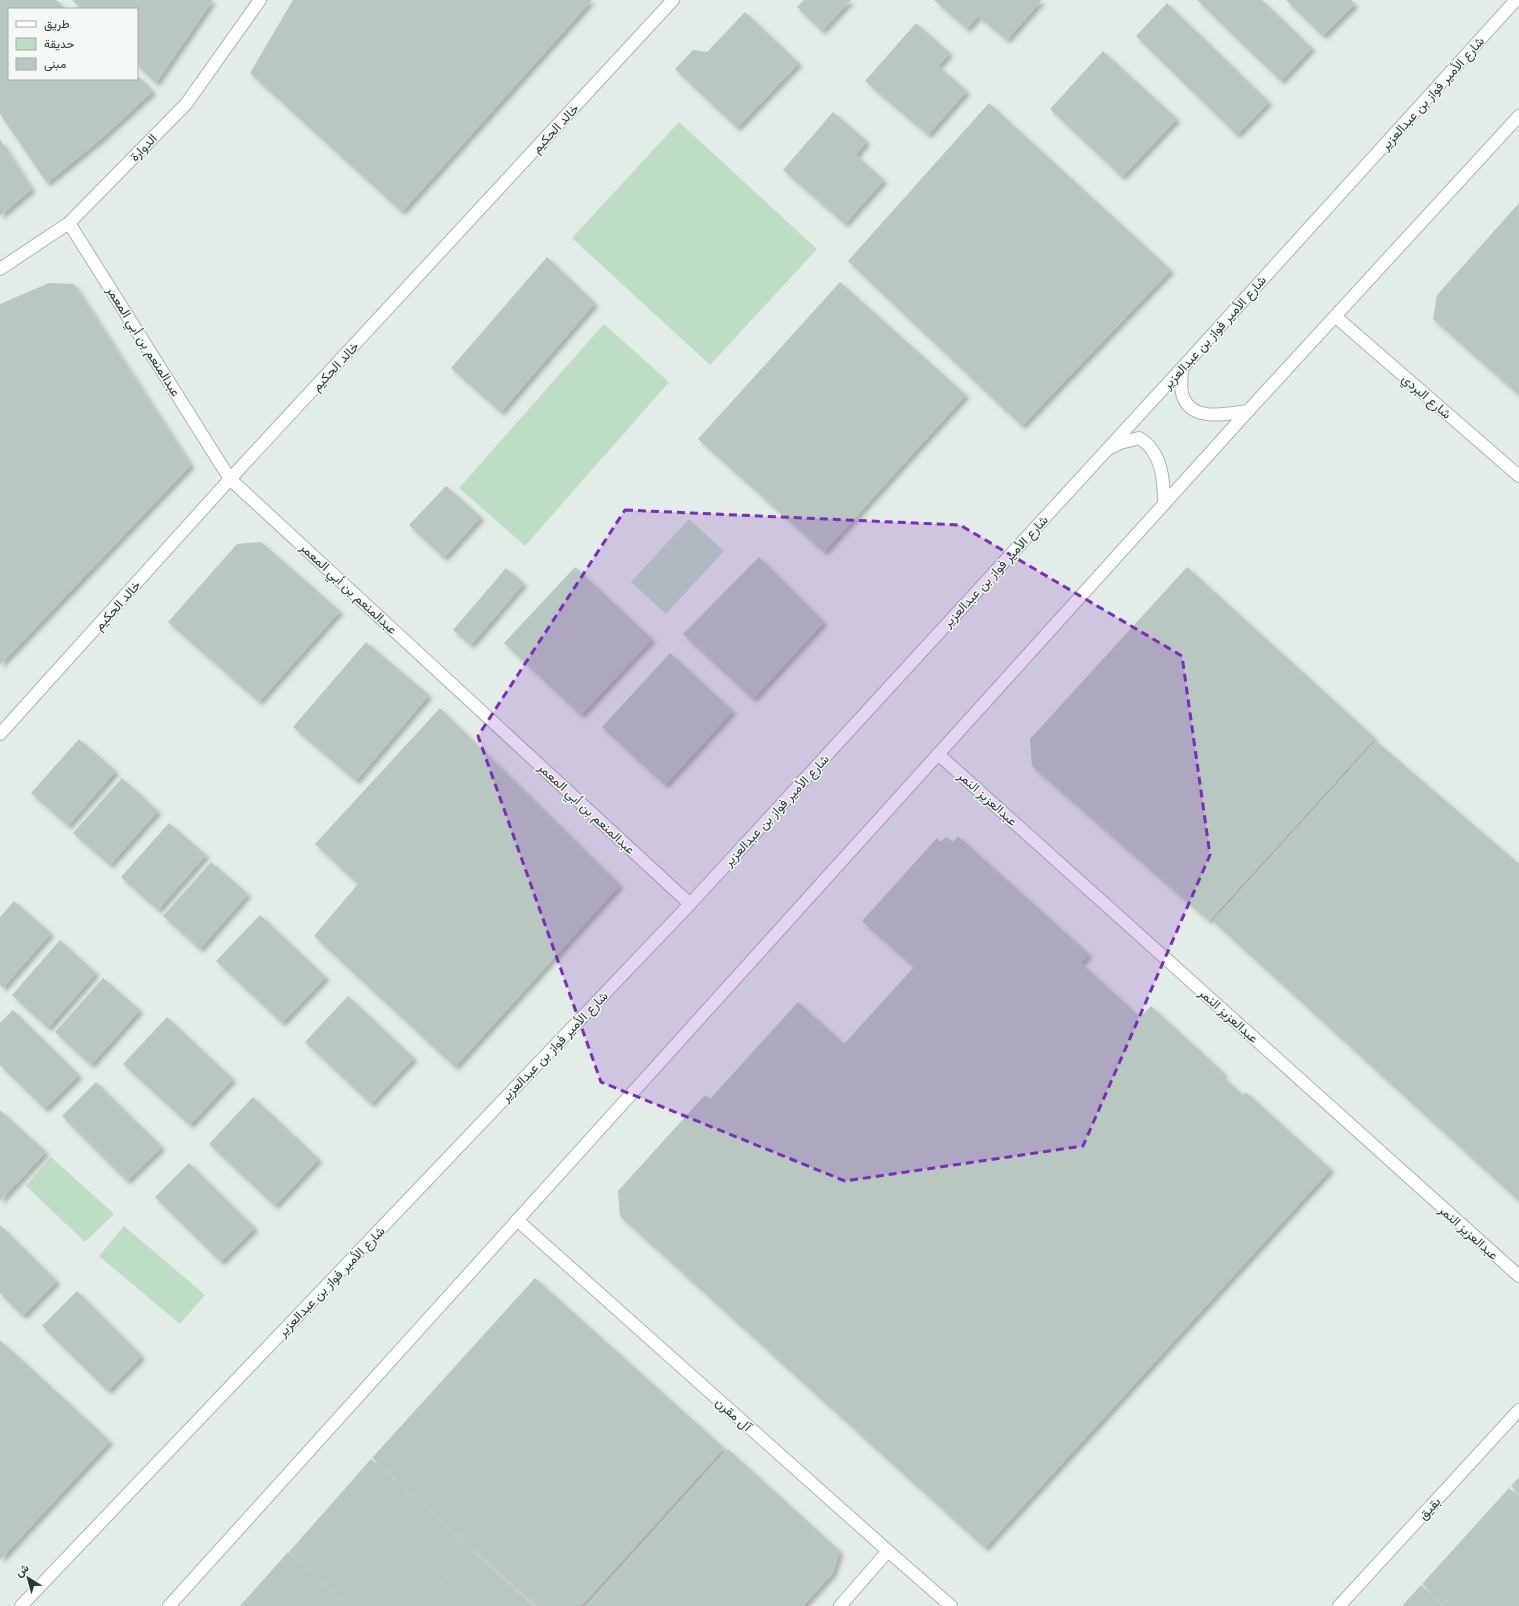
<svg xmlns="http://www.w3.org/2000/svg" width="1519" height="1606" viewBox="0 0 1519 1606" font-family="Quicksand,Vazirmatn,sans-serif">
<style>
.green{fill:#bdddc4}
.building{fill:#b9c7c1;filter:url(#shadow)}
.lines{fill:none;stroke-linecap:round;stroke-linejoin:round}
.minor-casing{stroke:#a6b5af;stroke-width:14}
.secondary-casing{stroke:#a2b8af;stroke-width:14}
.minor{stroke:#fff;stroke-width:12}
.secondary{stroke:#fff;stroke-width:12}
.marked{fill:#7b2cbf;fill-opacity:0.2;stroke:#7b2cbf;stroke-width:3;stroke-dasharray:8 5;stroke-linejoin:round}
.labels{text-anchor:middle;stroke-width:3;stroke-linejoin:round;paint-order:stroke}
.street-label{font-size:13px;fill:#243d35;stroke:#f4f9f6}
</style>
<defs>
<filter id="shadow"><feDropShadow dx="3.5" dy="3.5" stdDeviation="2" flood-color="#0004"/></filter>
</defs>
<rect width="100%" height="100%" fill="#e3ede8"/>
<g class="green">
<polygon points="679,122 817,249 710,365 572,238"/>
<polygon points="604,324 669,382 525,546 459,488"/>
<polygon points="689,519 724,551 666,614 631,582"/>
<polygon points="51,1157 114,1214 85,1242 26,1186"/>
<polygon points="124,1226 205,1295 180,1324 99,1256"/>
</g>
<g class="building">
<polygon points="0,0 56,0 66,9 9,9 9,79 137,79 137,75 153,91 101,139 47,183 0,114"/>
<polygon points="72,0 213,0 156,83 137,65 137,9 81,9"/>
<polygon points="293,0 592,0 402,212 250,73"/>
<polygon points="804,0 851,0 822,31 797,7"/>
<polygon points="934,0 1042,0 1007,40 978,16 967,29"/>
<polygon points="1197,0 1262,0 1312,48 1281,81"/>
<polygon points="1286,0 1351,0 1355,4 1323,36"/>
<polygon points="1167,3 1269,102 1237,135 1136,36"/>
<polygon points="745,12 799,63 737,128 675,69 693,50 707,52"/>
<polygon points="916,23 950,53 938,66 967,91 928,135 865,81"/>
<polygon points="1103,51 1177,119 1122,177 1050,109"/>
<polygon points="989,103 1171,270 1022,426 848,261"/>
<polygon points="833,112 867,141 856,155 884,180 845,224 783,170"/>
<polygon points="0,139 32,189 0,216"/>
<polygon points="1519,203 1519,395 1433,319 1437,295"/>
<polygon points="547,257 595,303 501,412 451,368"/>
<polygon points="840,282 966,395 824,552 698,439"/>
<polygon points="49,283 74,284 191,465 0,665 0,304"/>
<polygon points="446,486 481,517 444,558 409,525"/>
<polygon points="261,542 340,611 259,702 168,622 237,544"/>
<polygon points="759,557 824,622 753,699 683,634"/>
<polygon points="575,567 652,639 581,715 504,643"/>
<polygon points="1187,567 1375,738 1209,921 1032,766 1030,739"/>
<polygon points="506,568 524,583 471,645 453,630"/>
<polygon points="366,642 429,695 356,781 293,727"/>
<polygon points="670,653 733,711 665,785 602,727"/>
<polygon points="440,708 620,885 455,1067 314,936 358,884 315,844"/>
<polygon points="79,739 116,771 68,826 31,793"/>
<polygon points="1376,741 1519,864 1519,1201 1213,921"/>
<polygon points="122,778 158,811 110,865 73,833"/>
<polygon points="169,823 206,855 158,910 121,877"/>
<polygon points="958,836 1089,954 1081,963 1140,1017 1151,1006 1224,1073 1222,1076 1243,1095 1246,1092 1331,1169 985,1548 620,1216 618,1191 705,1095 710,1099 798,1002 844,1044 914,967 862,921 937,838 941,842 946,837 953,842"/>
<polygon points="211,862 248,894 200,949 163,916"/>
<polygon points="14,901 51,933 3,988 0,985 0,917"/>
<polygon points="260,915 326,977 282,1023 216,961"/>
<polygon points="60,940 96,973 48,1028 12,995"/>
<polygon points="103,978 140,1010 91,1065 55,1032"/>
<polygon points="348,996 414,1058 371,1104 305,1042"/>
<polygon points="13,1010 79,1075 45,1109 0,1065 0,1023"/>
<polygon points="167,1017 233,1079 190,1125 123,1064"/>
<polygon points="96,1082 162,1147 127,1181 62,1116"/>
<polygon points="253,1097 319,1159 275,1206 209,1144"/>
<polygon points="0,1110 46,1152 0,1201"/>
<polygon points="189,1163 255,1228 221,1262 155,1197"/>
<polygon points="0,1225 57,1281 23,1316 0,1293"/>
<polygon points="535,1278 724,1448 581,1606 537,1606 372,1458"/>
<polygon points="77,1291 142,1356 108,1391 42,1326"/>
<polygon points="0,1340 110,1441 0,1560"/>
<polygon points="728,1449 840,1551 833,1573 803,1606 587,1606"/>
<polygon points="371,1459 471,1549 420,1606 349,1606 289,1552"/>
<polygon points="1519,1477 1519,1494 1511,1486"/>
<polygon points="1509,1488 1519,1497 1519,1606 1446,1606 1422,1584"/>
<polygon points="471,1550 533,1606 421,1606"/>
<polygon points="288,1552 348,1606 240,1606"/>
<polygon points="1421,1585 1444,1606 1402,1606"/>
</g>
<g class="lines">
<g class="minor-casing">
<g id="minor">
<polyline points="69,223 230,479 690,904"/>
<polyline points="0,269 69,223 186,104 260,0"/>
<polyline points="1336,317 1519,476"/>
<polyline points="0,734 230,479 673,0"/>
<polyline points="938,754 1519,1276"/>
<polyline points="517,1220 888,1551 951,1606"/>
<polyline points="840,1606 888,1551"/>
<polyline points="1339,1606 1519,1410"/>
</g>
</g>
<g class="secondary-casing">
<g id="secondary">
<path d="M1182,368C1182,375 1180,386 1182,393C1189,423 1226,414 1248,411"/>
<path d="M1110,448L1120,443L1139,438C1162,451 1164,480 1164,504"/>
<polyline points="21,1606 690,904 1182,368 1516,0"/>
<polyline points="169,1606 1248,411 1519,116"/>
</g>
</g>
<use href="#minor" class="minor"/>
<use href="#secondary" class="secondary"/>
</g>
<path class="marked" d="M625,510L960,525L1182,656L1210,855L1083,1146L845,1181L601,1082L478,736Z"/>
<g class="labels">
<g class="street-label">
<text transform="translate(1432 93) rotate(-48)" y="5">شارع الأمير فواز بن عبدالعزير</text>
<text transform="translate(555 128) rotate(-47)" y="5">خالد الحكيم</text>
<text transform="translate(143 147) rotate(-46)" y="5">الدوارة</text>
<text transform="translate(1214 332) rotate(-48)" y="5">شارع الأمير فواز بن عبدالعزير</text>
<text transform="translate(144 341) rotate(58)" y="5">عبدالمنعم بن أبي المعمر</text>
<text transform="translate(335 366) rotate(-47)" y="5">خالد الحكيم</text>
<text transform="translate(1427 396) rotate(41)" y="5">شارع البردي</text>
<text transform="translate(995 571) rotate(-47)" y="5">شارع الأمير فواز بن عبدالعزير</text>
<text transform="translate(349 588) rotate(43)" y="5">عبدالمنعم بن أبي المعمر</text>
<text transform="translate(117 605) rotate(-48)" y="5">خالد الحكيم</text>
<text transform="translate(988 798) rotate(42)" y="5">عبدالعزيز النمر</text>
<text transform="translate(587 808) rotate(43)" y="5">عبدالمنعم بن أبي المعمر</text>
<text transform="translate(776 810) rotate(-47)" y="5">شارع الأمير فواز بن عبدالعزير</text>
<text transform="translate(1229 1015) rotate(42)" y="5">عبدالعزيز النمر</text>
<text transform="translate(554 1046) rotate(-46)" y="5">شارع الأمير فواز بن عبدالعزير</text>
<text transform="translate(1469 1232) rotate(42)" y="5">عبدالعزيز النمر</text>
<text transform="translate(331 1281) rotate(-46)" y="5">شارع الأمير فواز بن عبدالعزير</text>
<text transform="translate(734 1414) rotate(42)" y="5">آل مقرن</text>
<text transform="translate(1429 1508) rotate(-47)" y="5">بقيق</text>
</g>
</g>
<rect x="8" y="8" width="130" height="72" fill="#f4f9f6" stroke="#a1aea9"/>
<rect x="16" y="21" width="20" height="6" fill="#ffffff" stroke="#a1aea9"/>
<text x="44" y="28" font-size="12" fill="#243d35">طريق</text>
<rect x="16" y="38" width="20" height="12" fill="#bdddc4" stroke="#a1aea9"/>
<text x="44" y="48" font-size="12" fill="#243d35">حديقة</text>
<rect x="16" y="58" width="20" height="12" fill="#b9c7c1" stroke="#a1aea9"/>
<text x="44" y="68" font-size="12" fill="#243d35">مبنى</text>
<g transform="translate(28 1578) rotate(323)" stroke="#f4f9f6" stroke-width="3" paint-order="stroke">
<path d="M0-3L7 15L0 10L-7 15Z" fill="#243d35"/>
<text y="-6" font-size="11" font-weight="bold" text-anchor="middle" fill="#243d35">ش</text>
</g>
</svg>
